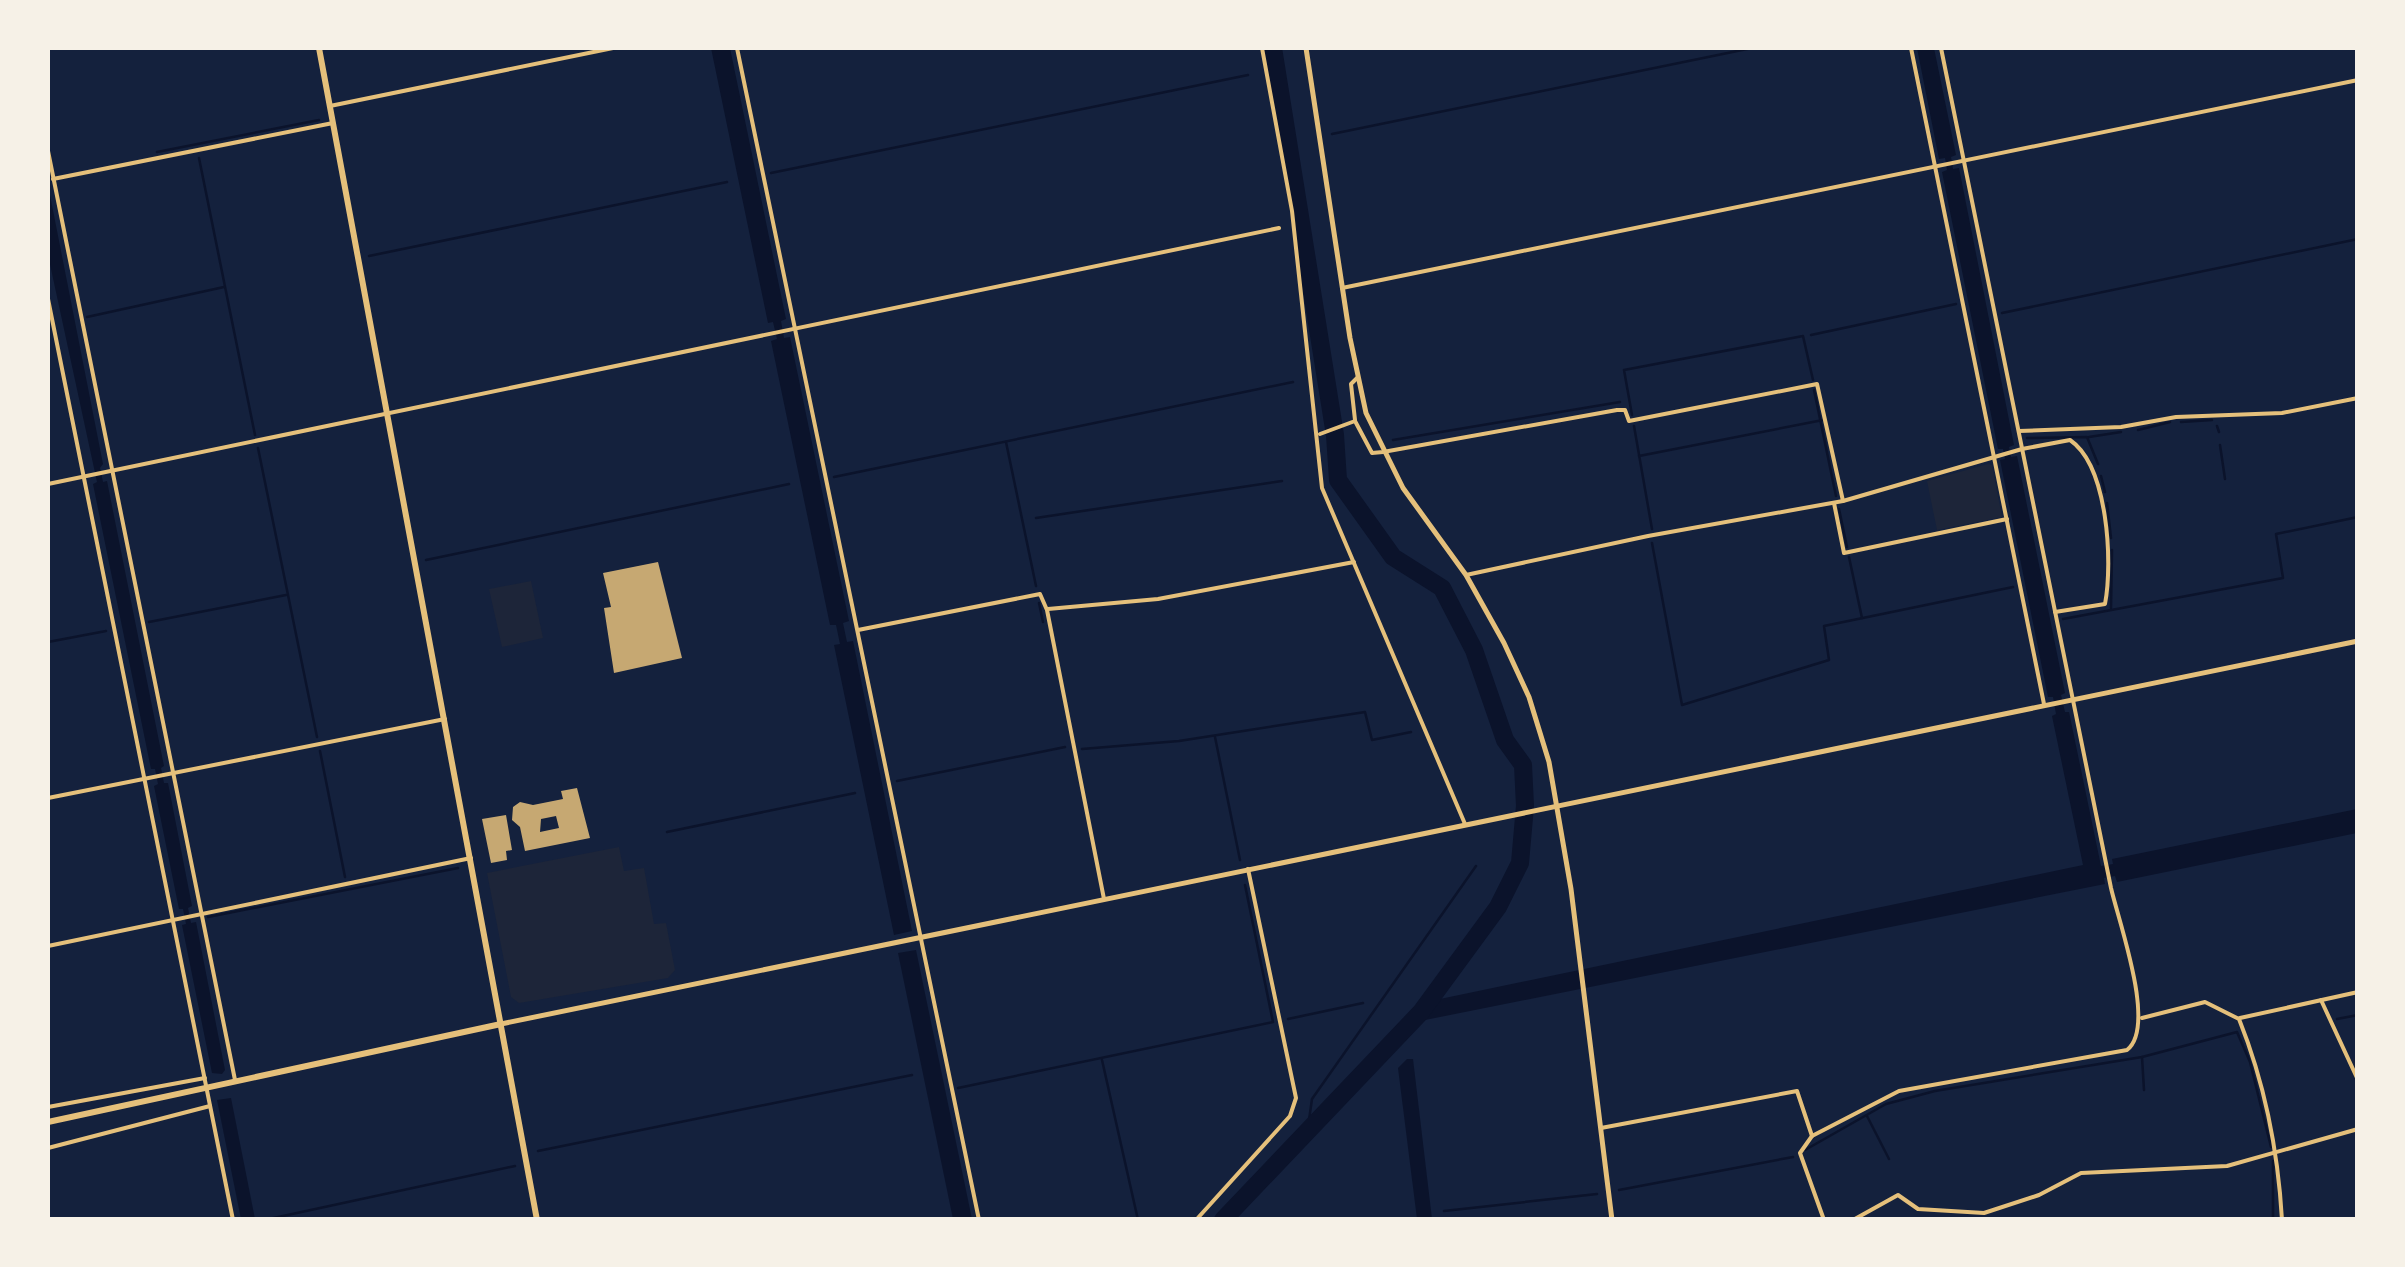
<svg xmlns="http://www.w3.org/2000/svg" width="2405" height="1267" viewBox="0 0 2405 1267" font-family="'Titillium Web',sans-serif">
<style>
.green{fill:#1d2539}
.water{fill:#0b132b}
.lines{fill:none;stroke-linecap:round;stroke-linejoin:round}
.stream{stroke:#0b132b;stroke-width:2.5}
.river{stroke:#0b132b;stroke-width:18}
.building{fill:#c6a872;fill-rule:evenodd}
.minor{stroke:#e5c07b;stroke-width:4}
.tertiary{stroke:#e5c07b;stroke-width:5}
.secondary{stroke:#e5c07b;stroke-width:6}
</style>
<rect width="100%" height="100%" fill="#14213d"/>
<g class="green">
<polygon points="1988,464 1992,465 2002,517 1937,530 1927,481"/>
<polygon points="531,581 543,638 502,647 489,589"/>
<polygon points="619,847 624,871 644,868 654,924 666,923 675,970 668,978 519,1003 511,997 487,873"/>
</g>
<g class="water">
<polygon points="711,48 730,48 786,319 781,321 784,338 790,337 849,621 843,623 847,642 853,641 912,931 894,935 834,645 840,644 836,625 830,625 771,341 777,339 773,322 768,323"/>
<polygon points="1917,48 1934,48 1956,155 1951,157 1953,169 1959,168 2014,445 2009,447 2011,457 2017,456 2065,693 2061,695 2065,712 2069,712 2101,866 2113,864 2112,859 2357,809 2357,833 2117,882 2115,876 2104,878 2105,884 1420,1021 1440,999 2083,865 2052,716 2056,714 2053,697 2048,697 2000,460 2005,459 2003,449 1998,449 1942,172 1947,170 1945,158 1939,159"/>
<polygon points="48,185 103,464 100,468 103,482 107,481 164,766 161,768 164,783 168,783 192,906 188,908 191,923 196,922 225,1070 222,1074 212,1073 182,925 186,924 183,909 179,909 154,786 158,784 155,769 151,769 93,484 97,482 48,255"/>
<polygon points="916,950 972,1219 953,1219 898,953"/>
<polygon points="1407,1059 1413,1059 1432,1219 1417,1219 1398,1068"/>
<polygon points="231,1098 255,1219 241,1219 217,1100"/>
</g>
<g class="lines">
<g class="stream">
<polyline points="1332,134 1752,48"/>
<polyline points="157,152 319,120"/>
<polyline points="199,158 255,435"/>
<polyline points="771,173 1248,75"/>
<polyline points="369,256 727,182"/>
<polyline points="2002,313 2358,239"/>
<polyline points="87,317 224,287"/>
<polyline points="1811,335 1956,304"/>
<polyline points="1814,390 1836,496"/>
<polyline points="1632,415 1624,370 1803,336 1813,380"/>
<polyline points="2181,422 2212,420"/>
<polyline points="1634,426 1652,529"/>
<polyline points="2217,426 2219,432"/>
<polyline points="2138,430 2170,422"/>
<polyline points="2089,437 2121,432"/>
<polyline points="2027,438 2087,437 2098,464"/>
<polyline points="1393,440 1620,402"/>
<polyline points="1006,442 1036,586"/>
<polyline points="2220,445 2225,479"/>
<polyline points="258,448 317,737"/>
<polyline points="1639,456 1823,420"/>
<polyline points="2101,476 2105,492"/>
<polyline points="834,477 1293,382"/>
<polyline points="2107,503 2111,538"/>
<polyline points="1839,509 1847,547"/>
<polyline points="1036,518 1282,481"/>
<polyline points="1652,543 1682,705 1829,660 1824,626 2013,587"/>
<polyline points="1849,557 1862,618"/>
<polyline points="426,560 789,484"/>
<polyline points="1039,603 1043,622"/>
<polyline points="2111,608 2112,550"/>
<polyline points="2063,619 2283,578 2276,534 2358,517"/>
<polyline points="149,622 286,595"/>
<polyline points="48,642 106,631"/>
<polyline points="1215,737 1240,860"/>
<polyline points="1082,749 1179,741 1365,712 1372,740 1411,732"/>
<polyline points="320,751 345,877"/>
<polyline points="897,781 1065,747"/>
<polyline points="667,832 855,793"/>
<polyline points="208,917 458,868"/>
<polyline points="1421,1012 1430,1010"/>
<polyline points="1288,1019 1363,1003"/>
<polyline points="2337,1019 2358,1015"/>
<polyline points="2142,1057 2144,1090"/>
<polyline points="1102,1060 1138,1220"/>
<polyline points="958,1088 1273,1022 1245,885"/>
<polyline points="1867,1116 1889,1159"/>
<polyline points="1308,1127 1312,1099 1476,866"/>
<polyline points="1805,1150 1886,1104 1935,1091 2142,1057 2237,1032 2250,1062 2271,1147"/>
<polyline points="538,1151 912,1075"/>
<polyline points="2273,1161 2273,1220"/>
<polyline points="1619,1190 1793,1157"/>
<polyline points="1444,1211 1597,1194"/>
<polyline points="269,1219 515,1166"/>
</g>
<polyline class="river" points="1223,1220 1421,1012 1498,907 1520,863 1525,806 1523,765 1505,740 1474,650 1442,588 1393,557 1338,480 1335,435 1273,48"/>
</g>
<g class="building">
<polygon points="658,562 682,658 614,673 604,608 611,607 603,573"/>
<path d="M577,788L590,838L525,851L520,827L512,820L513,807L520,802L533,805L563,799L561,791ZM556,816L559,828L540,832L541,819Z"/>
<polygon points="506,815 512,850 506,851 507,860 491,863 482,819"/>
</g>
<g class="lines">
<g class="minor">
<polyline points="737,48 979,1220"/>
<polyline points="1262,48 1292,211 1322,488 1465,824"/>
<polyline points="1911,48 2044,704"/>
<polyline points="330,106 613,48"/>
<polyline points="48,151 235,1080"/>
<polyline points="53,179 333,123"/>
<polyline points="1342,288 2358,80"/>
<polyline points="48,299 233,1220"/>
<polyline points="1355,420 1351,384 1357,378"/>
<polyline points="2019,431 2121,427 2176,417 2282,413 2358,398"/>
<polyline points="1320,434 1355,421 1372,453 1383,452 1617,410 1625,410 1629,421 1817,384 1843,501"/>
<polyline points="48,484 1279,228"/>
<polyline points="1834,503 1844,553 2007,519"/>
<path d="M1466,575L1648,536L1843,501L2022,449L2070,440C2108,466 2113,562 2105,604L2055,612"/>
<polyline points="1048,609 1158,599 1354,562"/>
<polyline points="858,630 1040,594 1047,610 1104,899"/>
<polyline points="48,798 445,719"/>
<polyline points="48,946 471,858"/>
<polyline points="2321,1000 2358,1080"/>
<path d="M2142,1018L2205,1002L2239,1019C2265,1084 2278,1150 2282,1220"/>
<polyline points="2240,1018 2358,992"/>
<polyline points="48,1107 205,1078"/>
<polyline points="1601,1128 1797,1091 1812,1136"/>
<polyline points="48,1148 210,1106"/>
<polyline points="1196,1220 1290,1116 1296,1098 1248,869"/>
<path d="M1824,1220L1800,1153L1812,1136L1899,1091L2127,1050C2157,1027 2119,923 2111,888L1941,48"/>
<polyline points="1853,1220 1898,1195 1918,1209 1984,1213 2039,1195 2081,1173 2227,1166 2358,1129"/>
</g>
<g class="tertiary">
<polyline points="1306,48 1350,338 1366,413 1403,488 1466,575 1504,643 1529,697 1549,762 1571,889 1612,1220"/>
<polyline points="501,1024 2358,641"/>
</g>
<g class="secondary">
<polyline points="319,48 537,1220"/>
<polyline points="48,1122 501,1024"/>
</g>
</g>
<rect width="2405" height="1267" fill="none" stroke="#f6f1e7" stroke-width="100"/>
</svg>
